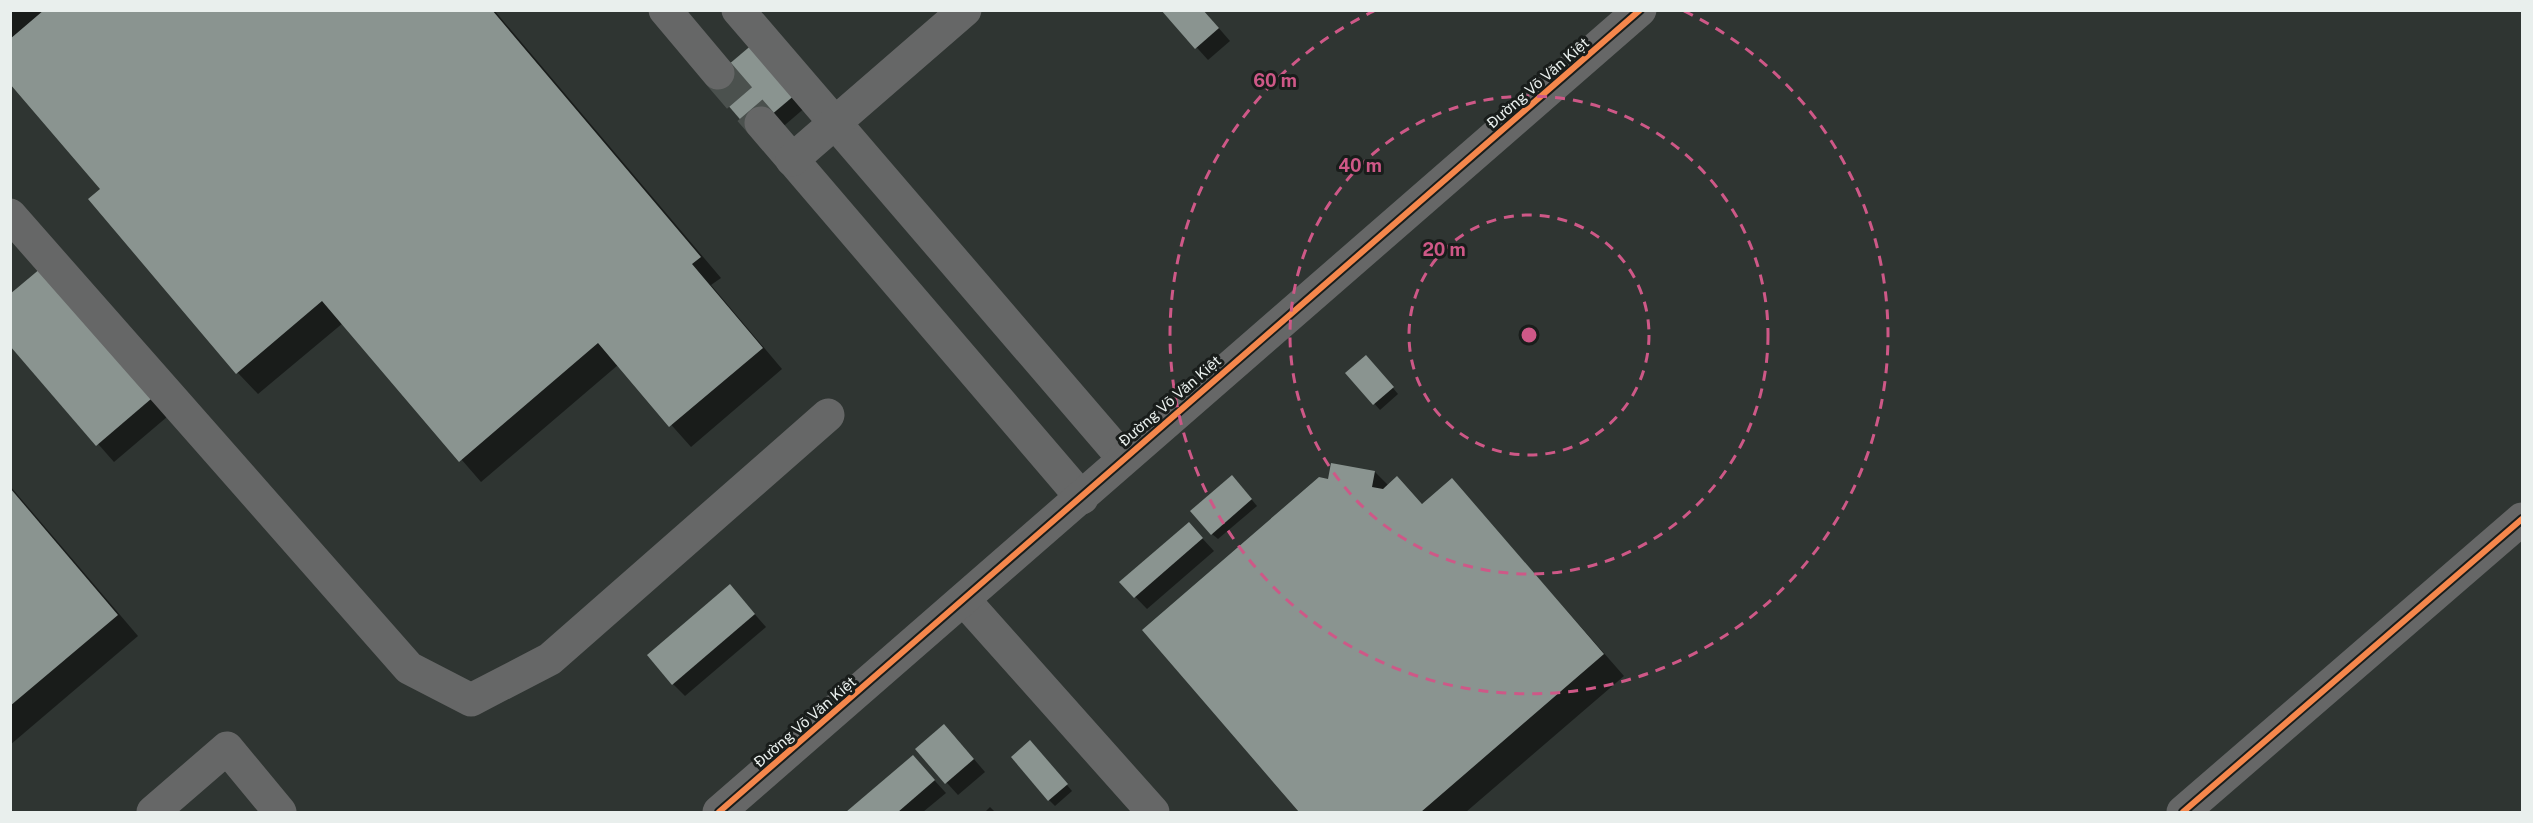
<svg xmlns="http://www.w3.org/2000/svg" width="2533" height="823" viewBox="0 0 2533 823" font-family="'Public Sans',sans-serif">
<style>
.shadow{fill:#0007}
.building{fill:#8a9490}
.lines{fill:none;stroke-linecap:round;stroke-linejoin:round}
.minor-tunnel{stroke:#4b514e;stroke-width:33;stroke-dasharray:33 16;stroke-linecap:butt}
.minor{stroke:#666767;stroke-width:33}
.cycleway-casing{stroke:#191d1b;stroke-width:10}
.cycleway{stroke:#f5874c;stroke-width:6}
.ring{fill:none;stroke:#ce5887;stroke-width:3;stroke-dasharray:10 8}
.labels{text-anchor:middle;stroke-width:6;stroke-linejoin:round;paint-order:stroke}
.street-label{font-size:15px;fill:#e9efed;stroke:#191d1b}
.centre{fill:#ce5887;stroke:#191d1b;stroke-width:3}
.ring-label{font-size:18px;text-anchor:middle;font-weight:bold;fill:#ce5887;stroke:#191d1b;stroke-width:6;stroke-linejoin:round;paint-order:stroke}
</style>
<rect width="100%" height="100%" fill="#2f3532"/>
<g class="shadow">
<polygon points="10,10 494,10 721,278 711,285 782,369 691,447 618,365 481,482 343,323 258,394 238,373 90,199 102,189 10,81"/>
<polygon points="1163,10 1203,10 1230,41 1208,60"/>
<polygon points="766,57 807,106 764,143"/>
<polygon points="10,296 174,411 114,462 10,344"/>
<polygon points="1372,363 1398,394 1380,410 1347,373"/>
<polygon points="1375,472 1389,486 1397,478 1423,505 1452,480 1624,676 1466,812 1301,812 1144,630 1329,481"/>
<polygon points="1237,482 1257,506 1218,539 1212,534"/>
<polygon points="10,486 138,636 10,745"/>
<polygon points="1189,524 1214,551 1147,609 1121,582"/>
<polygon points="730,586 766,627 685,696 673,684"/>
<polygon points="956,738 985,772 958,795 917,750"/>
<polygon points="1036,748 1072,791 1055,806 1049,800"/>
<polygon points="913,757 946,793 923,812 849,812"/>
<polygon points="990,807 995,812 985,812"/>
</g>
<g class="building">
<polygon points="44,10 492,10 701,257 692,264 763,348 669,427 598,343 459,462 322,301 236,374 88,199 100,189 10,84 10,39"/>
<polygon points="1161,10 1203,10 1219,28 1195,49"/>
<polygon points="754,43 796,94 751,132 708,82"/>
<polygon points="47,263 158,393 96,446 10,346 10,294"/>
<polygon points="1366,355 1394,387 1373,405 1345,373"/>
<polygon points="1331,463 1375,471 1372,487 1383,489 1397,476 1422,504 1452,478 1604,654 1421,812 1299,812 1142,630 1319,477 1328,479"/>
<polygon points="1232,475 1252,499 1211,535 1190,511"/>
<polygon points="10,488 118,615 10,706"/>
<polygon points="1189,522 1203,538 1134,598 1119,582"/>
<polygon points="730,584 755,614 672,685 647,655"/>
<polygon points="944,724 974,759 945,784 915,749"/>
<polygon points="1030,740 1068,784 1048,801 1011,757"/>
<polygon points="913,755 935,780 898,812 846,812"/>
</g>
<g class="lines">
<polyline class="minor-tunnel" points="718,73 761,123"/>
<g class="minor">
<polyline points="665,10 718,73"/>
<polyline points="738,10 1123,458"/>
<polyline points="761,123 1082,498"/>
<polyline points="792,160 965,10"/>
<polyline points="10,215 409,668 471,700 550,659 828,415"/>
<polyline points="964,600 1153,812"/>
<polyline points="153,812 227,748 280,812"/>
<polyline points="719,812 1640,10"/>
<polyline points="2183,812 2522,519"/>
</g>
<g class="cycleway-casing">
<g id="cycleway">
<polyline points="719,812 1640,10"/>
<polyline points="2183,812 2522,519"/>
</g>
</g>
<use href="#cycleway" class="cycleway"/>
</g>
<g class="ring">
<circle cx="1529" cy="335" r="120"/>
<circle cx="1529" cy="335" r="239"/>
<path d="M1684 11A359 359 0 1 1 1374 11"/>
</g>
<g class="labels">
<g class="street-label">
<text transform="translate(1538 83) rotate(-41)" y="5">Đường Võ Văn Kiệt</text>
<text transform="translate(1170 401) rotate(-41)" y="5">Đường Võ Văn Kiệt</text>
<text transform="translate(805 722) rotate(-41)" y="5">Đường Võ Văn Kiệt</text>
</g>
</g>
<circle cx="1529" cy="335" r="9" class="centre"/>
<g class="ring-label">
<text x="1275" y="87">60 m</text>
<text x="1360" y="172">40 m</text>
<text x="1444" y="256">20 m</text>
</g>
<rect width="2533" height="823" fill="none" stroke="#e9efed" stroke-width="24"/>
</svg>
